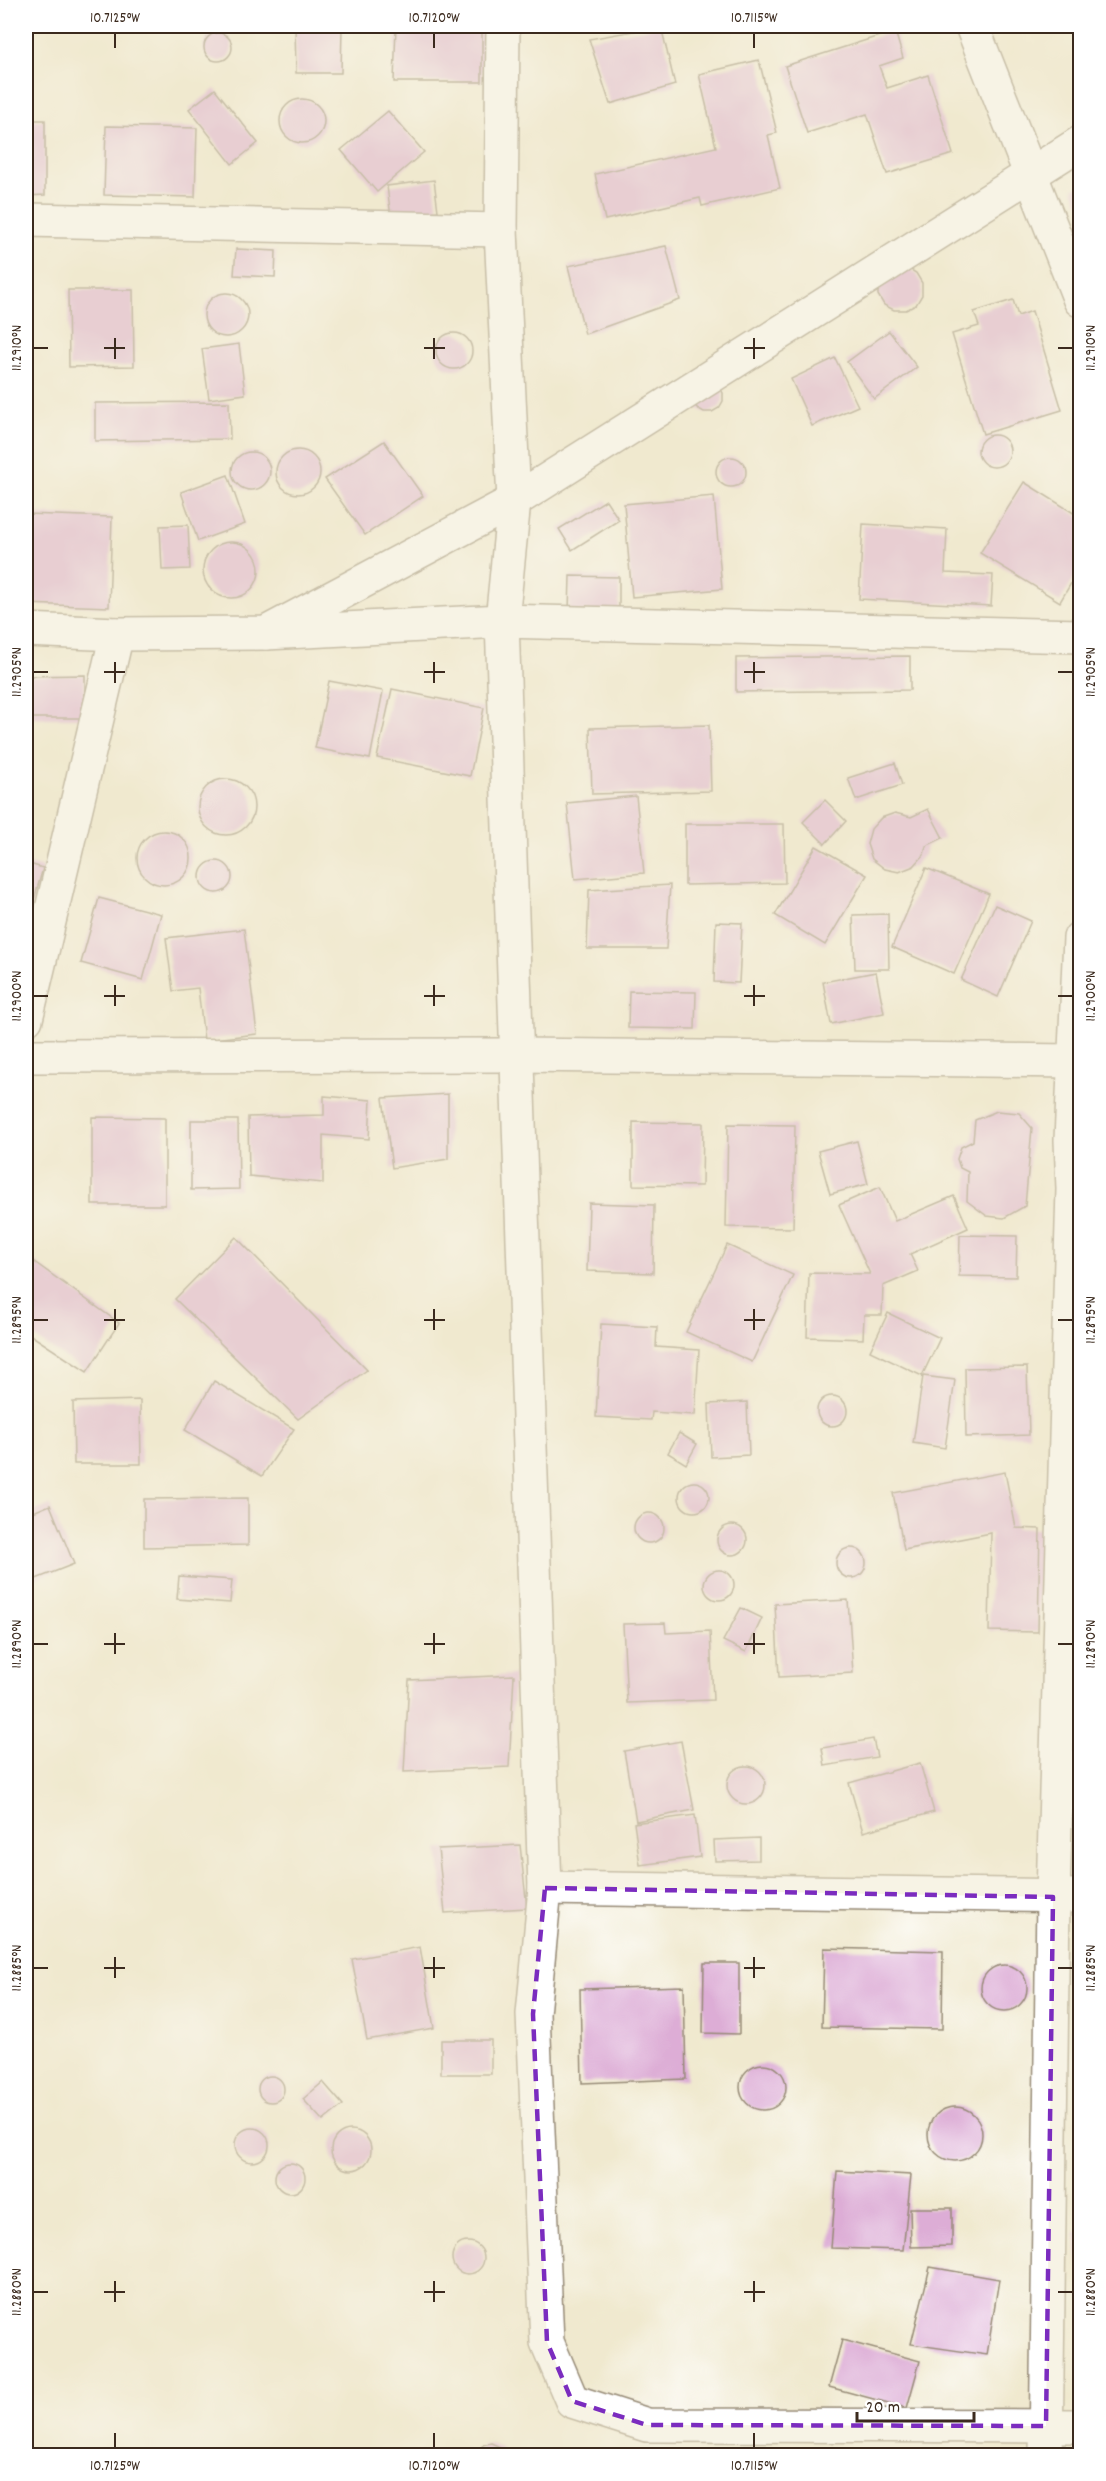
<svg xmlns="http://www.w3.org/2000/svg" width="1106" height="2481" viewBox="0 0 1106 2481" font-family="Dekko,sans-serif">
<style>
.building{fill:#ddadd6}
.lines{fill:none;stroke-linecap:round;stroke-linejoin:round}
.street-casing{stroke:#968a76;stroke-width:36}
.primary-casing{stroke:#968a76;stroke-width:36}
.street{stroke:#fff;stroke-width:33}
.primary{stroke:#fff;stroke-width:33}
.marked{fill:none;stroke:#7b2cbf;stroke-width:4.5;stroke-dasharray:12 8;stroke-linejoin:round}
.ticks{fill:none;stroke:#3b2a1e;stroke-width:2}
.neatline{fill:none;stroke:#3b2a1e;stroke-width:2}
.ticks-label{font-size:15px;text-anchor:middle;fill:#3b2a1e}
</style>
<rect width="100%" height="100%" fill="#fff"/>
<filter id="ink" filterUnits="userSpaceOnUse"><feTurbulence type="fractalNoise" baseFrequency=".0167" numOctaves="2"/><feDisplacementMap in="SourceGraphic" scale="12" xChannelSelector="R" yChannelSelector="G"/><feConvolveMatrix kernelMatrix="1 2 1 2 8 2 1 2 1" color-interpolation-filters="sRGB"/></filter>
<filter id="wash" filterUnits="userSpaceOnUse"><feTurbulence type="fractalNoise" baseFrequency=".008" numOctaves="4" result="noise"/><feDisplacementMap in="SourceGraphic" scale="24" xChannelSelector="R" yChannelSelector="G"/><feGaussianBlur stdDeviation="1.35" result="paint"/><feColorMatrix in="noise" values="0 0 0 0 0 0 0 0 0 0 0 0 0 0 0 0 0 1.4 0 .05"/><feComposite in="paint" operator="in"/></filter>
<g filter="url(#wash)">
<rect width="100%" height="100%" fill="#f0e9cf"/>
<g id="blocks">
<g class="building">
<polygon points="295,26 342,26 341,73 296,73"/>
<polygon points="396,26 482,26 482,82 394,82"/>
<polygon points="661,26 675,85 610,104 589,39"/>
<polygon points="895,31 903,58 879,66 887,88 928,75 953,154 887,174 867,114 807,133 785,66"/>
<circle cx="218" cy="47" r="14"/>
<polygon points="759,60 777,133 768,135 780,188 702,206 700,198 605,220 595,174 716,147 699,74"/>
<polygon points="215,89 258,143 232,164 189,109"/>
<circle cx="302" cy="121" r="22"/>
<polygon points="388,111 424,152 377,192 341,150"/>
<polygon points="26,120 45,120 45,195 26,196"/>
<polygon points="106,126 197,128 195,197 104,195"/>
<polygon points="434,180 438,211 391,217 387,186"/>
<polygon points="1080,185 1080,206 1073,189"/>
<polygon points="666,246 680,300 585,334 568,266"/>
<polygon points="236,249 276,251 275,277 234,275"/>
<polygon points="906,267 916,273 922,283 922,295 916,305 906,310 894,310 884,305 878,295 878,283"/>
<polygon points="68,290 133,290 134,366 69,367"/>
<circle cx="226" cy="315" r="22"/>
<polygon points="1013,300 1018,316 1032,311 1062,410 983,434 952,334 979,326 974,312"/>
<polygon points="889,331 917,367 874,399 847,362"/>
<circle cx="454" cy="351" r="18"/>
<polygon points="239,344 245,394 209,399 202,349"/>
<polygon points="835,358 858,406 812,426 791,379"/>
<polygon points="719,386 723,393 723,401 719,408 712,412 704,412 697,408 692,401"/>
<polygon points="229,402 230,439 95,441 95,403"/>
<circle cx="994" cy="451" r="16"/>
<polygon points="384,441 423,496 365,535 325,479"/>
<circle cx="298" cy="472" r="22"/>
<circle cx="251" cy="471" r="19"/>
<circle cx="731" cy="472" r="15"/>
<polygon points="228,475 245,524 198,541 181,492"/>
<polygon points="1024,482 1080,517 1080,568 1060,602 980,553"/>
<polygon points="714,496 722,589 632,597 624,504"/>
<polygon points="606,500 619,520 572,550 559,529"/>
<polygon points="26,514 112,517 109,607 26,604"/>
<polygon points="863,524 947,529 945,573 993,575 991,606 859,599"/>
<polygon points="188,525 190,569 162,570 160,526"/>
<circle cx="231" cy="570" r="28"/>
<polygon points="570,576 619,577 619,612 569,611"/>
<polygon points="910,656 910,690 736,692 736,658"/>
<polygon points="85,675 85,718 26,718 26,676"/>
<polygon points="329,681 383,691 370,759 315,748"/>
<polygon points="392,689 484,708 470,776 377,758"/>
<polygon points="709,725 711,791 592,794 590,728"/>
<polygon points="895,763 902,785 856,800 848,778"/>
<circle cx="226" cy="807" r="28"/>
<polygon points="636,796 644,873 575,879 567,803"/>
<polygon points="825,800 846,821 825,844 803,822"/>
<polygon points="928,809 943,838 926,846 924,855 914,866 899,872 885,869 872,859 867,844 871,829 881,818 895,813 911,817"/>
<polygon points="685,824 784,824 785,883 685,885"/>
<circle cx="164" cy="858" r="27"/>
<polygon points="816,846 867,875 825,945 775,915"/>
<circle cx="216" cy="877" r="16"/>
<polygon points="26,863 43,868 26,927"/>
<polygon points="926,868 989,894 954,974 892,947"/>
<polygon points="670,885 666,949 587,949 589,890"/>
<polygon points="99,898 161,914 143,980 81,963"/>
<polygon points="995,905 1031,921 998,997 961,980"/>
<polygon points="888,914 889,969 855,969 853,915"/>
<polygon points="716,922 742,923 739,983 714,982"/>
<polygon points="244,929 257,1034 204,1040 198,988 173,991 166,938"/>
<polygon points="876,972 884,1013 831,1024 823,982"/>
<polygon points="629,991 696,992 695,1029 628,1028"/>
<polygon points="448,1094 448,1159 392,1168 383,1098"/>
<polygon points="324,1096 371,1100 369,1139 323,1135 323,1183 249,1176 248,1117 324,1115"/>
<polygon points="997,1111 1019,1113 1032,1128 1025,1206 1004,1218 987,1216 967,1201 968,1172 960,1168 957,1159 961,1147 973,1141 975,1120"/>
<polygon points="92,1117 165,1118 165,1205 92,1205"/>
<polygon points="191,1120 238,1120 239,1189 191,1190"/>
<polygon points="633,1122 703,1123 702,1186 633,1185"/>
<polygon points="728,1124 795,1125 793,1228 726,1227"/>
<polygon points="857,1141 868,1184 830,1194 818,1151"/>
<polygon points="880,1187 895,1221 954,1196 968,1228 910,1254 918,1271 883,1286 882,1315 864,1315 863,1339 807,1337 809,1273 870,1274 839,1205"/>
<polygon points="589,1203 654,1205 653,1273 587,1271"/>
<polygon points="960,1235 1017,1236 1016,1277 959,1276"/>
<polygon points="236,1237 367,1370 298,1419 175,1299"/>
<polygon points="727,1245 793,1275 752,1362 686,1332"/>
<polygon points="26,1256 119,1323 87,1372 26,1332"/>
<polygon points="888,1313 940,1338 922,1376 870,1351"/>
<polygon points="601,1324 657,1327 656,1347 699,1350 695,1415 652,1412 651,1420 596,1417"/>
<polygon points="26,1341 30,1341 27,1357 26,1357"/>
<polygon points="1027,1367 1029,1435 966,1437 965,1368"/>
<polygon points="923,1376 955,1380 945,1448 913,1443"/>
<polygon points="214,1381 294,1429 262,1476 185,1430"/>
<circle cx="832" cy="1411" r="15"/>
<polygon points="140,1400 141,1464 74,1464 73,1402"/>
<polygon points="747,1402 749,1455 711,1457 709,1404"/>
<polygon points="679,1433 697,1444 686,1464 668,1453"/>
<polygon points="1005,1472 1016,1528 1040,1529 1038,1632 989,1631 991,1533 904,1550 893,1493"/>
<circle cx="694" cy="1497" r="15"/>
<polygon points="248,1498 248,1545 144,1547 144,1499"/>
<polygon points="50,1505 74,1564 26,1583 26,1515"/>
<circle cx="649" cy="1528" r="15"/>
<circle cx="732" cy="1540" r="15"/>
<circle cx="851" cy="1563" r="15"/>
<circle cx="719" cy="1585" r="15"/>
<polygon points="179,1576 232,1580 230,1603 177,1599"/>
<polygon points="848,1600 853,1673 779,1677 775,1604"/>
<polygon points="741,1608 762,1618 746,1652 723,1641"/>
<polygon points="665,1623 666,1633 710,1631 713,1700 627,1703 623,1624"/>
<polygon points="514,1675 509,1767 404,1772 409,1680"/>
<polygon points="873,1739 877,1757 825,1766 822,1748"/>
<polygon points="681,1741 694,1810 636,1821 624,1751"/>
<polygon points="920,1763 934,1812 863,1832 849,1783"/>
<circle cx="746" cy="1785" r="19"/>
<polygon points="695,1815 700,1857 640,1865 634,1823"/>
<polygon points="759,1838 759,1860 715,1861 714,1840"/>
<polygon points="520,1845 527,1908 445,1913 438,1849"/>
<polygon points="420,1947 434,2028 367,2040 352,1959"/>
<polygon points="824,1948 943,1951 942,2029 822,2027"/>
<polygon points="704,1963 739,1963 739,2034 703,2033"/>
<circle cx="1004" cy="1988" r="23"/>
<polygon points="684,1986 686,2079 582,2083 580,1989"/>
<rect x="441" y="2040" width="50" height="34"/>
<circle cx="763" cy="2087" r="23"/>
<circle cx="271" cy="2089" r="13"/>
<polygon points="323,2082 343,2105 323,2121 303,2099"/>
<circle cx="955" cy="2134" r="27"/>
<circle cx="252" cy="2145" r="17"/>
<circle cx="351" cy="2150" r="20"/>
<circle cx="290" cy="2178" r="15"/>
<polygon points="837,2171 911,2175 903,2250 831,2248"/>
<polygon points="910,2208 952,2208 952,2246 911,2247"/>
<polygon points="1080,2231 1080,2266 1079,2266 1075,2232"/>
<circle cx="468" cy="2258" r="16"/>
<polygon points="930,2267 999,2279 987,2355 911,2344"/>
<polygon points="842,2340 920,2361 907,2408 829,2387"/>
<polygon points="491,2443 500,2447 506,2456 475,2456 483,2445"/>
</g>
</g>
</g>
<g filter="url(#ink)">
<use href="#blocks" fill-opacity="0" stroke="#968a76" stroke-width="1.5"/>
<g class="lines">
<g class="street-casing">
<g id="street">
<polyline points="503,26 501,230 514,501 502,621 545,1888 533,2014 547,2342 572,2401 647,2425 1080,2426"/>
<polyline points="972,26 1080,300"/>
<polyline points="26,220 501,230"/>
<polyline points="266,633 502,621 1080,636"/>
<polyline points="26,1019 117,634"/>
<polyline points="26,1056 517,1055 1075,1061"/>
<polyline points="545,1888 1080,1896"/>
<polyline points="1046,2456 1053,1897 1073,1189 1071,1140 1080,938"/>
</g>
</g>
<g class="primary-casing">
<polyline id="primary" points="26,630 117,634 266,633 514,501 1080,143"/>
</g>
<use href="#street" class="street"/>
<use href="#primary" class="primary"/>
</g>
</g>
<path d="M0 0H1106V2481H0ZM545,1888L1053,1897L1046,2426L647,2425L572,2401L547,2342L533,2014Z" fill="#f0e9cf" fill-opacity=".55" fill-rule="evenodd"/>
<path class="marked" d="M545,1888L1053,1897L1046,2426L647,2425L572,2401L547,2342L533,2014Z"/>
<path class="ticks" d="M115,33V48M434,33V48M754,33V48M115,338V359M434,338V359M754,338V359M33,348H48M104,348H125M424,348H445M744,348H765M1058,348H1073M115,662V683M434,662V683M754,662V683M33,672H48M104,672H125M424,672H445M744,672H765M1058,672H1073M115,985V1006M434,985V1006M754,985V1006M33,996H48M104,996H125M424,996H445M744,996H765M1058,996H1073M115,1309V1330M434,1309V1330M754,1309V1330M33,1320H48M104,1320H125M424,1320H445M744,1320H765M1058,1320H1073M115,1633V1654M434,1633V1654M754,1633V1654M33,1644H48M104,1644H125M424,1644H445M744,1644H765M1058,1644H1073M115,1957V1978M434,1957V1978M754,1957V1978M33,1968H48M104,1968H125M424,1968H445M744,1968H765M1058,1968H1073M115,2281V2302M434,2281V2302M754,2281V2302M33,2292H48M104,2292H125M424,2292H445M744,2292H765M1058,2292H1073M115,2433V2448M434,2433V2448M754,2433V2448"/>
<rect width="1106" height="2481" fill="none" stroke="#fff" stroke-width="66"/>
<path d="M857 2412v9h117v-9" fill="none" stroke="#3b2a1e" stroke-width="3"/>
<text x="866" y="2412" font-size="18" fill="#3b2a1e" stroke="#ffffff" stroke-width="4.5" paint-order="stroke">20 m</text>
<rect x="33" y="33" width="1040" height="2415" class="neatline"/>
<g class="ticks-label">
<text x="115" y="22">10.7125°W</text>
<text x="434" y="22">10.7120°W</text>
<text x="754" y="22">10.7115°W</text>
<text transform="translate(16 348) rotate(-90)" y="5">11.2910°N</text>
<text transform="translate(1090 348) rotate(-90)" y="5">11.2910°N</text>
<text transform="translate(16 672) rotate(-90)" y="5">11.2905°N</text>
<text transform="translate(1090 672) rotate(-90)" y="5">11.2905°N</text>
<text transform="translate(16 996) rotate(-90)" y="5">11.2900°N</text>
<text transform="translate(1090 996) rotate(-90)" y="5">11.2900°N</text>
<text transform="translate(16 1320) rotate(-90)" y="5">11.2895°N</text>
<text transform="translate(1090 1320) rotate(-90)" y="5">11.2895°N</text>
<text transform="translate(16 1644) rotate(-90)" y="5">11.2890°N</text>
<text transform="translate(1090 1644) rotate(-90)" y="5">11.2890°N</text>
<text transform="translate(16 1968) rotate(-90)" y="5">11.2885°N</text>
<text transform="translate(1090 1968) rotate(-90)" y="5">11.2885°N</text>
<text transform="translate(16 2292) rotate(-90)" y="5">11.2880°N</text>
<text transform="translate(1090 2292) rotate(-90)" y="5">11.2880°N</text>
<text x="115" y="2470">10.7125°W</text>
<text x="434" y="2470">10.7120°W</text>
<text x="754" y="2470">10.7115°W</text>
</g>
</svg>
